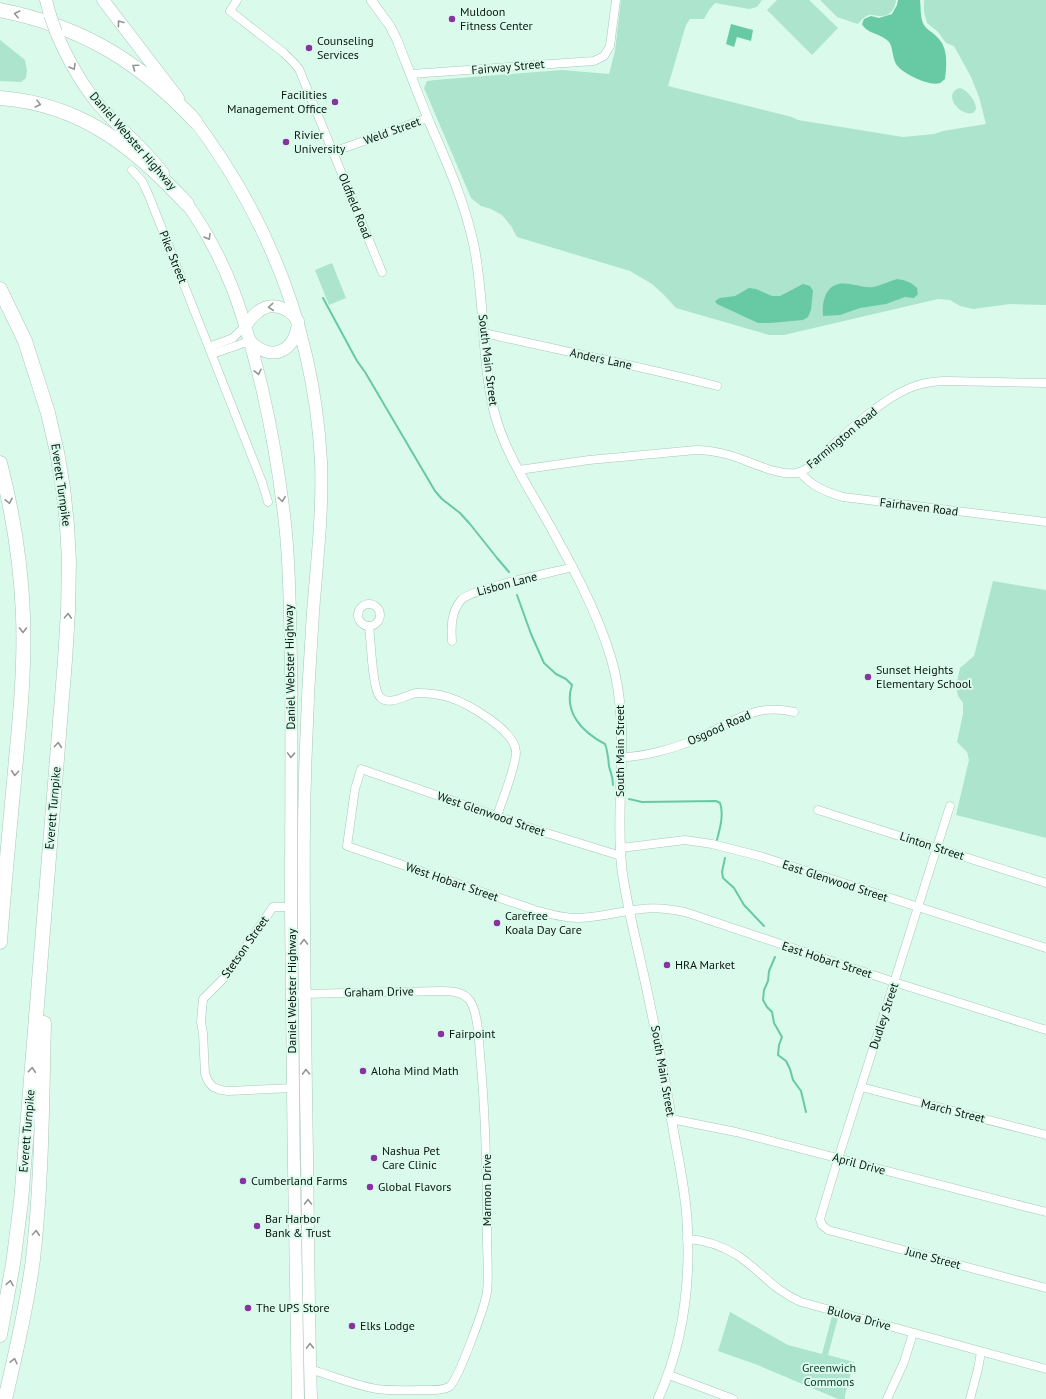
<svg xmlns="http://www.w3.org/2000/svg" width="1046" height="1399" viewBox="0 0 1046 1399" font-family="'PT Sans',sans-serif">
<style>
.green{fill:#ade4cd}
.water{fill:#68c9a5}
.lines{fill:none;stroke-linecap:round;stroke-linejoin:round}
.stream{stroke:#68c9a5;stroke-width:2}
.minor-casing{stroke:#a7c7b9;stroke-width:9}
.tertiary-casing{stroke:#a7c7b9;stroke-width:10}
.primary-casing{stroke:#a7c7b9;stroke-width:13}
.motorway-casing{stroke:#a7c7b9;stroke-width:15}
.minor{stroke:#fff;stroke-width:8}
.tertiary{stroke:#fff;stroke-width:9}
.primary{stroke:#fff;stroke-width:12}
.motorway{stroke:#fff;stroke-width:14}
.primary-bridge-casing{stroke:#a7c7b9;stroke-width:13;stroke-linecap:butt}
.primary-bridge{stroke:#fff;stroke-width:12}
.oneway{stroke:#919694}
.poi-dot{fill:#8733a1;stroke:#dafbec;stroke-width:1.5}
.labels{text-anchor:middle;stroke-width:4;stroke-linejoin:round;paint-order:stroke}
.poi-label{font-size:12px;fill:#0a1611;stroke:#dafbec;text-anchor:start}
.street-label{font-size:12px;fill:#0a1611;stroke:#dafbec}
.park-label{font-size:12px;fill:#0d392b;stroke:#dafbec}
</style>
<rect width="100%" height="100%" fill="#dafbec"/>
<g class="green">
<polygon points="621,0 762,0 757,7 749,9 715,3 709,10 704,19 690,19 686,25 668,86 792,117 798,120 903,137 934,134 943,131 986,124 979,97 971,77 954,46 946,43 938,32 927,23 924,12 924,0 1046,0 1046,305 1010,304 973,309 960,306 950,300 938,299 784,335 769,335 676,308 664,295 652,284 630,271 517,237 511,226 502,215 491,209 481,206 471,198 424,88 427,81 435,80 562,70 609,74 615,51"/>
<polygon points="777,0 809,0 838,28 812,55 767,10"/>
<path d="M820,0H896C895,10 889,17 879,16C875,16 872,14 869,15C864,17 861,20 858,24L837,17Z"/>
<polygon points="0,40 25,60 27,70 26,78 21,82 0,81"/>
<path d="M959,88C967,89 976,101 976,109L973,113C960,117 942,94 959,88Z"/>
<polygon points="332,263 346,298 329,305 315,270"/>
<polygon points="993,581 1046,590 1046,838 956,815 969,760 967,752 957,742 963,714 963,703 958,696 956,686 960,668 974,656"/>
<polygon points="730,1312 788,1345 822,1354 832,1316 838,1318 828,1355 854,1362 845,1395 845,1399 838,1399 755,1364 718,1351"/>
</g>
<g class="water">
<path d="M898,0H920C921,8 920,18 924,25C927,30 934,33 938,38C948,48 947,65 945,79C943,80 942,82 940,83C930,87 901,73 896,64C892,57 893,45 888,41C880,33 867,34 862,24L864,19L871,16L879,18L892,14L897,5Z"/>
<polygon points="731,24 753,30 751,41 737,37 734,47 726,44"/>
<path d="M897,279C905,280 911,282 917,288L918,294L914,298L905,297L886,304L860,308L840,315L823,316C822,308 823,301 826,294C837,274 858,289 873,287C880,286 889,281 897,279Z"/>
<polygon points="803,284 810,286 813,291 811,310 808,317 803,320 770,323 758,323 717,304 715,301 720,298 735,296 749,288 756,289 772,296 780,296"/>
</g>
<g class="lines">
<g class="stream">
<polyline points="323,298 357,361 365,372 435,491 442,499 460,513 470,524 497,558 509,572"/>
<path d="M517,595L531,634L544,663L556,674L566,679L572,685C563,712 582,732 605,744C608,752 608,758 609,766C611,775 613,776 613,785"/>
<path d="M629,799L642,802L716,801L720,803C724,815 720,828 717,840"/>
<polyline points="725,858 722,872 723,878 734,888 744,905 764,926"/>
<polyline points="775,957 769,971 768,981 764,990 763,1000 767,1007 772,1012 774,1023 782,1037 779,1045 778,1055 786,1061 790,1069 793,1080 801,1091 806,1112"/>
</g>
<g class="minor-casing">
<g id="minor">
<polyline points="237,0 230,11 284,53 294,63 299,69 382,272"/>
<polyline points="411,74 594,61 604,56 610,46 616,0"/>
<polyline points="333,152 428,118"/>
<polyline points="132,170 142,181 149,196 262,482 268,502"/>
<path d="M484,333C562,351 640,366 717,386"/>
<polyline points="209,347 233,338 246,325"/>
<polyline points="212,354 250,341"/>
<path d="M519,470L589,460L696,450C707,450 718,452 729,455C748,460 776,476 796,473C810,470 822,456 832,446C855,425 888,394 918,385C928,382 938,381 948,381L1046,383"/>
<path d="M800,472C811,486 826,492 843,497L1046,522"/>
<circle cx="369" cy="615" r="11"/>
<path d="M369,626C371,640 372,689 380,697C389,707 407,694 417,693C427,693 438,694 448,697C467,703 515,730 516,752C516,766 502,801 497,816"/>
<path d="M452,641C451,627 451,612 461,600C473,588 551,573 573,567"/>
<path d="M622,757C644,757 676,748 696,739C732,724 752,702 794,712"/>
<polyline points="950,806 838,1159 820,1219 822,1225 828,1230 1046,1288"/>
<polyline points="818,810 1046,883"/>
<polyline points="621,848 685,840 712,844 763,857 1046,948"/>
<path d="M621,856L537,830L361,769L355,789L347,846L535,910C549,914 563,918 577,918C599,918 620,911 642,909C656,907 670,909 685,912L894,982L1046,1030"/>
<polyline points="291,907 273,907 225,977 203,999 201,1022 203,1033 205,1074 208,1081 213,1087 221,1090 228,1091 293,1088"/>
<path d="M300,994L443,991C453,991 464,992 470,1001C478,1012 479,1040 480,1054C486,1116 487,1176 487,1238C487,1256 489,1275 487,1292C485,1306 458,1381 449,1387C442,1391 430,1390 422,1390C407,1390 392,1391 377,1389C354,1385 332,1376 310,1369"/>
<polyline points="861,1087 1046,1135"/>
<polyline points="671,1119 736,1132 1046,1212"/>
<path d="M687,1239C705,1240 722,1246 737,1255C761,1271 773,1290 801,1302L1046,1369"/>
<polyline points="669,1375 733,1399"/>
<polyline points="887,1399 904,1362 913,1333"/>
<polyline points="970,1399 978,1369 981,1352"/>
</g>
</g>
<g class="tertiary-casing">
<path id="tertiary" d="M371,0L390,26L397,40C408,68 419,97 431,126C448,165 465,203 474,246C485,301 481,360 495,415C505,451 526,484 545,517C570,562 596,608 611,658C632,727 614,799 622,870C627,907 637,944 645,981C656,1032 666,1083 674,1134C679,1162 685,1190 687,1219C691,1281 684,1342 658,1399"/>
</g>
<g class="primary-casing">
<g id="primary">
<polyline points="46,0 50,15"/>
<polyline points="103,0 178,98"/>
<path d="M56,32C67,58 80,82 98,104C119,128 144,148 163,173"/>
<path d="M190,114C268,216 314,332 321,461C323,511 317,562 313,612C308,683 305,753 304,824C303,914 305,1005 306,1095C308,1196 308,1298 311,1399"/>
<path d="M182,197C228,259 244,315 262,388C273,436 281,484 286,533C290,576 290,619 291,662C292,744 291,826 291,908C292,1072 295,1235 298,1399"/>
<path d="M246,325C250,320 254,314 259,311C272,301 289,308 298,321C297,350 272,364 250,341"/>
</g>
</g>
<g class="motorway-casing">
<g id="motorway">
<path d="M0,10C81,26 139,61 195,121"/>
<path d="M0,98C81,104 134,147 187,204"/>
<polyline points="0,289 25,341 48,413 57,452 63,488 67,525 69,561 68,611 65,660 21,1202 13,1264 0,1335"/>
<path d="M0,463C13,513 21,564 23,615C25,667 20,718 15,770C10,827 4,885 0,942"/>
<path d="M5,1399C16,1353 27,1306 33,1259C42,1181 42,1101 44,1023"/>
</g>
</g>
<use href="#minor" class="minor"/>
<use href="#tertiary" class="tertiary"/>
<use href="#primary" class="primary"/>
<use href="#motorway" class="motorway"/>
<g class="primary-bridge-casing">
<polyline id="primary-bridge" points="50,15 56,32"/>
</g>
<use href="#primary-bridge" class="primary-bridge"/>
</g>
<defs><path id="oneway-chevron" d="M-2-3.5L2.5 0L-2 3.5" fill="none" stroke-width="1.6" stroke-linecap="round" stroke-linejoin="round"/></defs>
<g class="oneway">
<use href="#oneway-chevron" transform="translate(17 14) rotate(-166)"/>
<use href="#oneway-chevron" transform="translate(120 23) rotate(-127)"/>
<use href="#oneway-chevron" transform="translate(73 67) rotate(60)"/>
<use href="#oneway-chevron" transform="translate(135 67) rotate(-145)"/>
<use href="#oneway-chevron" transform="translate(38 104) rotate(14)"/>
<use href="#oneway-chevron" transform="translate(208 237) rotate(60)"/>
<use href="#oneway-chevron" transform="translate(271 307) rotate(175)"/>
<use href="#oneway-chevron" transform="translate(258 372) rotate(77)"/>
<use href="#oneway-chevron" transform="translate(282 499) rotate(83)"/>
<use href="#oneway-chevron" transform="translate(9 501) rotate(78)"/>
<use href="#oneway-chevron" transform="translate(68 616) rotate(-87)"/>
<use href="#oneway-chevron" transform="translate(23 630) rotate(90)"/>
<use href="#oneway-chevron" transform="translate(58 745) rotate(-85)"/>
<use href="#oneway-chevron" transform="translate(291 755) rotate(92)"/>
<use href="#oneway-chevron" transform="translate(15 773) rotate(95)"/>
<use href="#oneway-chevron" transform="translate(304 942) rotate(-90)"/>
<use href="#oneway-chevron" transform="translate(32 1070) rotate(-85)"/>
<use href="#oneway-chevron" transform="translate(306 1072) rotate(-91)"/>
<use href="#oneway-chevron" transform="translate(308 1202) rotate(-91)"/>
<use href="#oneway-chevron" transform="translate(36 1233) rotate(-85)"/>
<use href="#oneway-chevron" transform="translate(10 1283) rotate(-80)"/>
<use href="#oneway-chevron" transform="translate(310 1346) rotate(-91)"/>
<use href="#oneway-chevron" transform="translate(14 1361) rotate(-77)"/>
</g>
<g class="poi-dot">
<circle cx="452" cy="19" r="4"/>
<circle cx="309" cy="48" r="4"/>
<circle cx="335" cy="102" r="4"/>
<circle cx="286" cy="142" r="4"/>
<circle cx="868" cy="677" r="4"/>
<circle cx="497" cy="923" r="4"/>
<circle cx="667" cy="965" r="4"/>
<circle cx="441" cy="1034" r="4"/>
<circle cx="363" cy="1071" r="4"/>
<circle cx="374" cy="1158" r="4"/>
<circle cx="243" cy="1181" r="4"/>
<circle cx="370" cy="1187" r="4"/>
<circle cx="257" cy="1226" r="4"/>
<circle cx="248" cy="1308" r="4"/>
<circle cx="352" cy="1326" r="4"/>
</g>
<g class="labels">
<g class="poi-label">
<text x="460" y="16">Muldoon<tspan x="460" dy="14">Fitness Center</tspan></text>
<text x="317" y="45">Counseling<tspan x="317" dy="14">Services</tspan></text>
<text x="327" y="99" text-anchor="end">Facilities<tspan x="327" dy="14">Management Office</tspan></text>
<text x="294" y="139">Rivier<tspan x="294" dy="14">University</tspan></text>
<text x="876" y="674">Sunset Heights<tspan x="876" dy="14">Elementary School</tspan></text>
<text x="505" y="920">Carefree<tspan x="505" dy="14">Koala Day Care</tspan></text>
<text x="675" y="969">HRA Market</text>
<text x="449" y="1038">Fairpoint</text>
<text x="371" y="1075">Aloha Mind Math</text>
<text x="382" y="1155">Nashua Pet<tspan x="382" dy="14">Care Clinic</tspan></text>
<text x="251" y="1185">Cumberland Farms</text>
<text x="378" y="1191">Global Flavors</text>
<text x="265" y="1223">Bar Harbor<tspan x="265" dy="14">Bank &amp; Trust</tspan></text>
<text x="256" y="1312">The UPS Store</text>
<text x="360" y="1330">Elks Lodge</text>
</g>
<g class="street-label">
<text transform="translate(508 67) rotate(-5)" y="4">Fairway Street</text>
<text transform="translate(392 131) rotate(-20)" y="4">Weld Street</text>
<text transform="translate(133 141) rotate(49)" y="4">Daniel Webster Highway</text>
<text transform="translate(355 206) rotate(68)" y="4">Oldfield Road</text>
<text transform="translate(173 257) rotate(68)" y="4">Pike Street</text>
<text transform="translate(601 359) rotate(12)" y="4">Anders Lane</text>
<text transform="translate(488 360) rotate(83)" y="4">South Main Street</text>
<text transform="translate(842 438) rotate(-40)" y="4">Farmington Road</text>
<text transform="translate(61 485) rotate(82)" y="4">Everett Turnpike</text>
<text transform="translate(919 507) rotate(7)" y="4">Fairhaven Road</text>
<text transform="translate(507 584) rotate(-15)" y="4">Lisbon Lane</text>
<text transform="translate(290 667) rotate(-91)" y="4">Daniel Webster Highway</text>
<text transform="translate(719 728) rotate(-24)" y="4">Osgood Road</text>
<text transform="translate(620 751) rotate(-90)" y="4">South Main Street</text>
<text transform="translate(53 808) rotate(-85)" y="4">Everett Turnpike</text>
<text transform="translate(491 814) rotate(19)" y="4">West Glenwood Street</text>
<text transform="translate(932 846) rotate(18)" y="4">Linton Street</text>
<text transform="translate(835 881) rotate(18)" y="4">East Glenwood Street</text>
<text transform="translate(452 882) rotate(19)" y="4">West Hobart Street</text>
<text transform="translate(245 947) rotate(-55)" y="4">Stetson Street</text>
<text transform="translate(827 960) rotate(18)" y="4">East Hobart Street</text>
<text transform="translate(292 991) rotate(-90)" y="4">Daniel Webster Highway</text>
<text transform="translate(379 992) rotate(-1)" y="4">Graham Drive</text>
<text transform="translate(884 1016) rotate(-72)" y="4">Dudley Street</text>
<text transform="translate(663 1071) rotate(80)" y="4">South Main Street</text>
<text transform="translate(953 1111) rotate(14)" y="4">March Street</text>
<text transform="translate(27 1131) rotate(-85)" y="4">Everett Turnpike</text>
<text transform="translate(859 1164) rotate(15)" y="4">April Drive</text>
<text transform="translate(487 1190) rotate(-90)" y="4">Marmon Drive</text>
<text transform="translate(933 1258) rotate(15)" y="4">June Street</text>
<text transform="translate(859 1318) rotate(15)" y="4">Bulova Drive</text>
</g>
<g class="park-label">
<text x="829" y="1372">Greenwich<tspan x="829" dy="14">Commons</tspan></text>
</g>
</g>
</svg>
